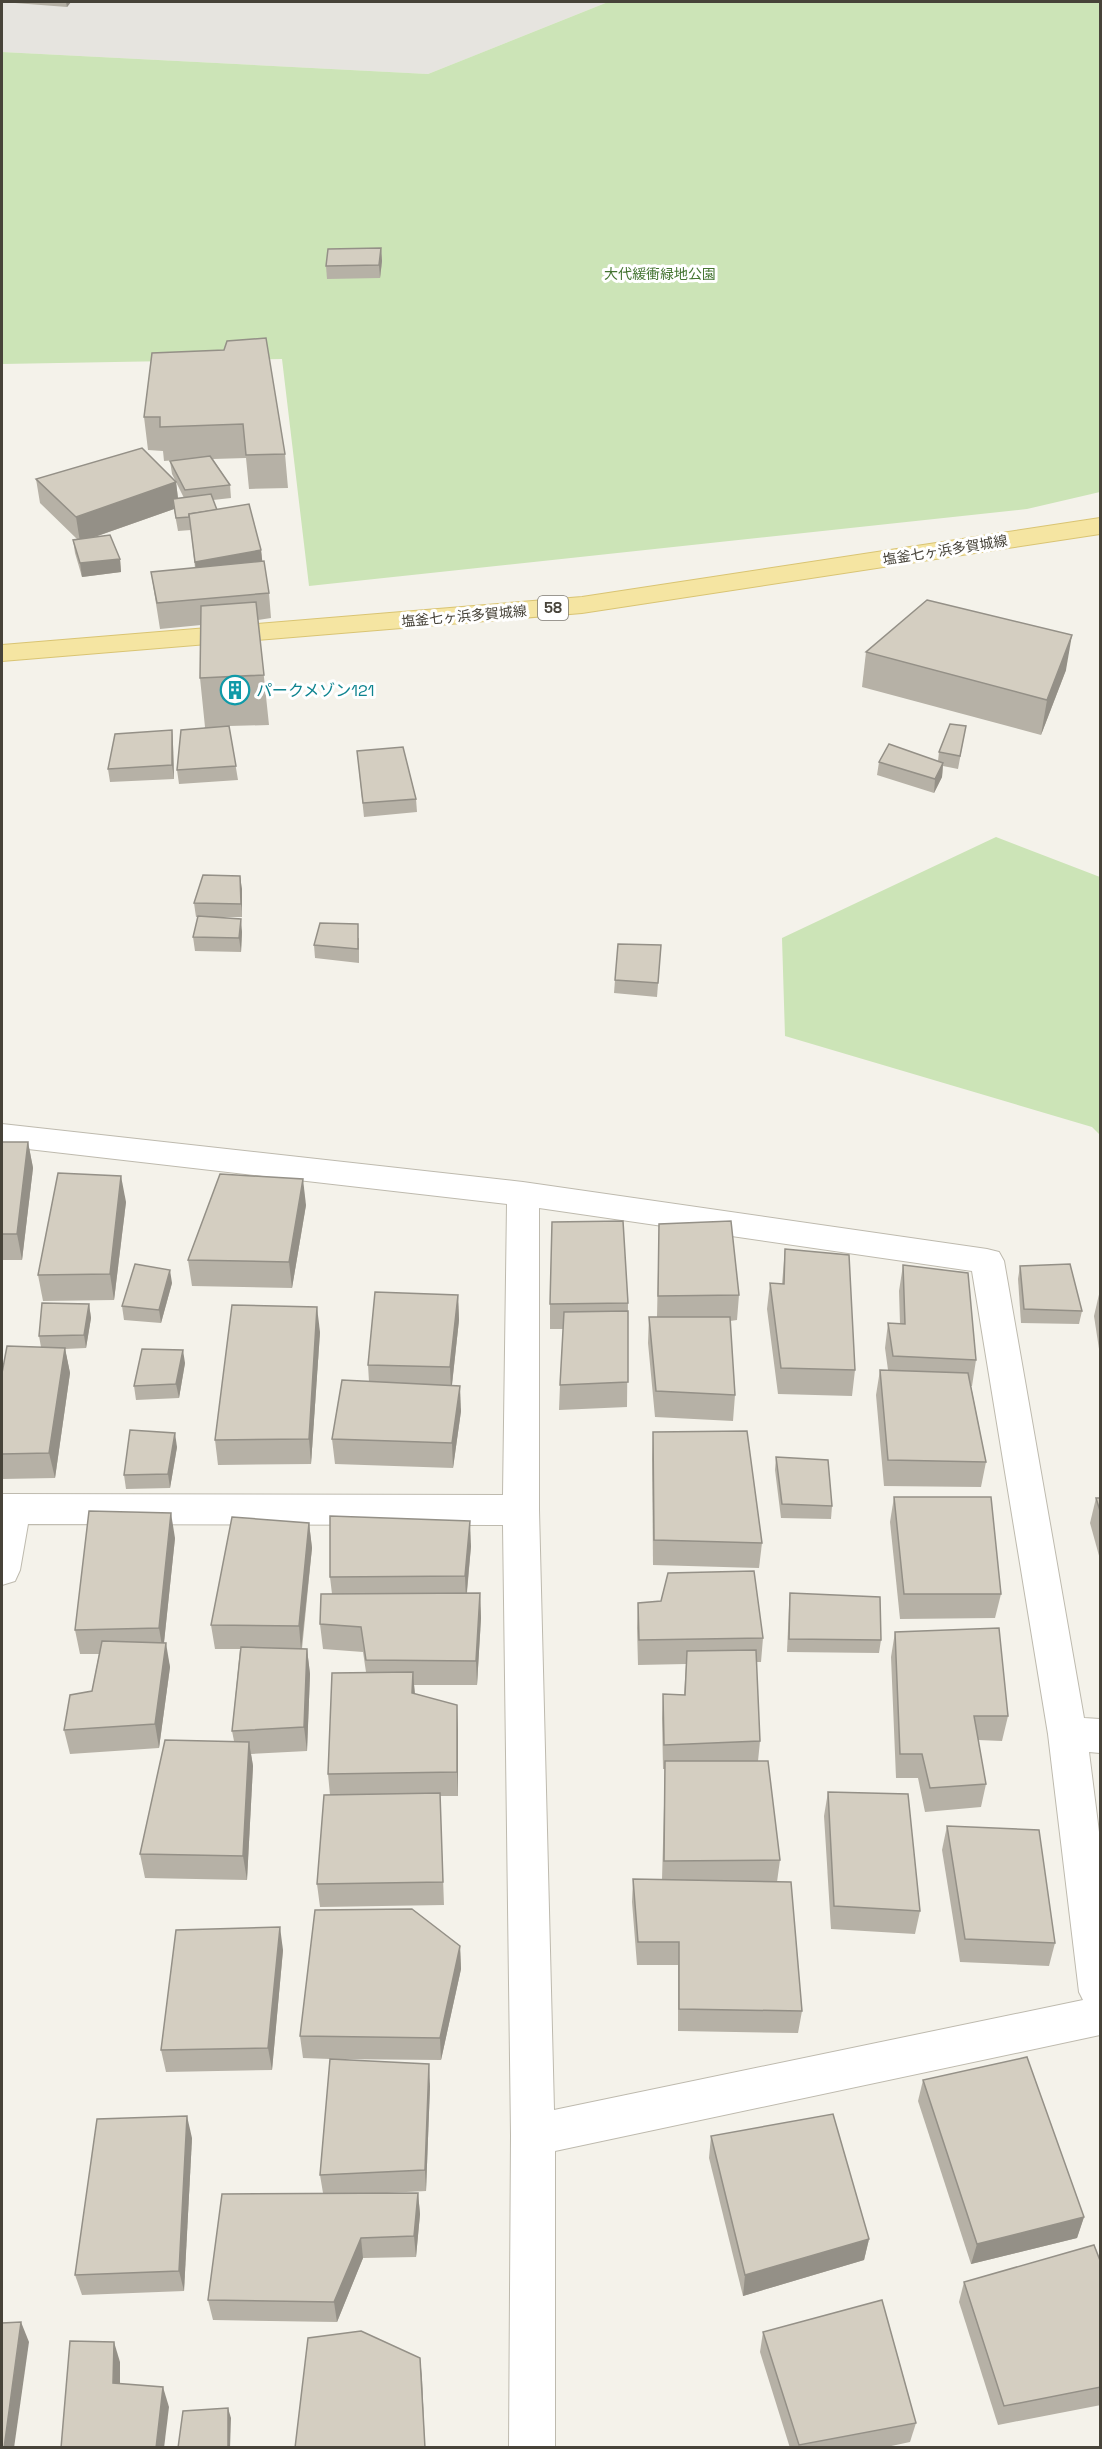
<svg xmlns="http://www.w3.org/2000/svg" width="1102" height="2449" viewBox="0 0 1102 2449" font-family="'Space Grotesk','Noto Sans JP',sans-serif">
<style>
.industrial{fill:#e6e4df}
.green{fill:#cce4b7}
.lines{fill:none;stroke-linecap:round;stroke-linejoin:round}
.minor-casing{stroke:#bebaae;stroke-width:2}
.major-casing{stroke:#d9c473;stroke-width:2}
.minor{fill:#fff;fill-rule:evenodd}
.major{fill:#f5e5a2;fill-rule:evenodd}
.wall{fill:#b6b1a6}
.shaded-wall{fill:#949087}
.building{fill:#d4cec1;stroke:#949087;stroke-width:1.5}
.labels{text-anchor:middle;stroke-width:6;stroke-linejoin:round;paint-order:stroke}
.far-park-label{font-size:14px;fill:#447431;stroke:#fff}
.far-street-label{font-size:14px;fill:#474339;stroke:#fff}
.shield{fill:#fff;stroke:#7e7b74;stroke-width:1.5}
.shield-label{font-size:15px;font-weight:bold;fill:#474339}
.culture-label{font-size:16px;fill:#0d838f;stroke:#fff;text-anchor:start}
</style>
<rect width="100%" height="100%" fill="#f4f2ea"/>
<polygon class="industrial" points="2,2 608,2 428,74 2,52"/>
<g class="green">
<polygon points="608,2 1100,2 1100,492 1027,509 309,586 282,359 2,364 2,52 428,74"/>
<polygon points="996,837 1100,877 1100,1135 1092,1127 785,1036 782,938"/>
</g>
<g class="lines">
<g class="minor-casing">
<path id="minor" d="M2,1124L523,1182L987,1249L999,1252L1004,1261L1084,1718L1100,1719V1753L1089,1752L1100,1840V2035L555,2151V2448H509L511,2135L503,1525L28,1524L20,1570L15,1581L2,1585V1494L503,1495L507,1204L2,1146ZM539,1208L972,1271L1048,1734L1079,1992L1083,2000L554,2110L539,1510Z"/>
</g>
<g class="major-casing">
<polygon id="major" points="1100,518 1100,534 582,613 2,661 2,645 582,597"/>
</g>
<use href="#minor" class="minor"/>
<use href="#major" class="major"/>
</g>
<g class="wall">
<polygon points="2,2 71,2 67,7"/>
<polygon points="381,248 382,261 380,278 327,279 326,266"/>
<polygon points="152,353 285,454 288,488 249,489 246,458 213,459 230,485 231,498 213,500 217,510 261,550 262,561 269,593 271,618 258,620 269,725 229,726 238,780 179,784 177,770 205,727 200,678 201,625 160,629 151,572 195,568 191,530 178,531 174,509 92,538 120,559 121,572 82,577 75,553 73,540 77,539 40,503 36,479 176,482 178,498 184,498 172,474 170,461 177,460 164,461 163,451 148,450 144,417"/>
<polygon points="866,652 1066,670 1041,735 862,687"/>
<polygon points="966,726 958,769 943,766 942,777 934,793 877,775 879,762 938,761 939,752"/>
<polygon points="172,730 173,744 174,779 110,782 108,769"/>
<polygon points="357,751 416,799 417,812 364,817"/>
<polygon points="240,876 242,917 209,917 242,932 241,952 195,951 193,937 198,917 196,917 194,903"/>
<polygon points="359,938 359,963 315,958 314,945"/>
<polygon points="661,945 657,997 614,993 615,980"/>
<polygon points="2,1142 28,1142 33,1168 22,1260 2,1260"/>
<polygon points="126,1202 114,1300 43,1301 38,1275"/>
<polygon points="306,1205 292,1288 192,1286 188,1260"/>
<polygon points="659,1224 739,1295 737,1320 730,1321 735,1395 733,1421 655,1417 648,1343 649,1317 657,1317"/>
<polygon points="785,1249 855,1370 852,1396 778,1394 767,1309 770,1283 782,1284"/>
<polygon points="903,1265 976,1360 972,1386 971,1386 986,1462 981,1487 884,1486 876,1395 880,1370 888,1370 885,1348 888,1323 900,1324 899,1291"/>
<polygon points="1020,1266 1082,1311 1079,1324 1021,1323 1018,1279"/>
<polygon points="172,1283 161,1323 124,1320 122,1306"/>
<polygon points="1100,1290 1101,1290 1101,1362 1094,1316"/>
<polygon points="458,1295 459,1320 452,1385 461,1411 453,1468 335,1464 332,1439 369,1382 368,1365"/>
<polygon points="628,1303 627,1407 559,1410 560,1385 563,1329 550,1329 550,1304"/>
<polygon points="89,1304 91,1318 86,1348 65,1349 70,1373 55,1478 2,1479 2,1373 41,1347 39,1336"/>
<polygon points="320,1332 311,1464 218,1465 215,1440"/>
<polygon points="185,1363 179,1398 136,1400 134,1386"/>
<polygon points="653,1432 762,1543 759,1568 653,1565 652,1458"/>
<polygon points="177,1447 170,1488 126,1489 124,1475"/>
<polygon points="776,1457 832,1506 831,1519 781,1518 775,1470"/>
<polygon points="894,1497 1001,1594 995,1618 900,1619 890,1522"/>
<polygon points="1096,1498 1101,1498 1101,1563 1090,1523"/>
<polygon points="309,1523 312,1548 302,1649 307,1649 310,1674 307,1751 251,1754 253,1766 247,1880 145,1878 140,1854 234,1741 232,1731 240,1649 215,1649 211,1625"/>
<polygon points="175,1538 164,1642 170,1667 159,1748 70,1754 64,1730 92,1691 99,1654 80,1654 75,1630"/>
<polygon points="471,1546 467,1593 480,1593 481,1618 477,1685 414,1685 415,1694 458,1730 458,1796 440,1796 444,1905 320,1907 317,1884 330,1795 328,1774 366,1672 363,1652 323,1649 320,1624 332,1594 330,1577"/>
<polygon points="790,1593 881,1640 879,1653 787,1652 789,1606"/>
<polygon points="638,1603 763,1638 761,1662 756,1662 760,1741 758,1761 780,1860 777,1882 802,2011 798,2033 678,2031 678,1965 637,1965 632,1902 633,1879 662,1880 665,1769 663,1769 662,1718 663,1694 684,1695 686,1664 638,1665 637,1628"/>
<polygon points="895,1632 1008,1716 1002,1741 978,1740 986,1784 981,1807 925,1812 918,1778 896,1778 891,1657"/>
<polygon points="828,1792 920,1911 915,1934 831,1929 824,1816"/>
<polygon points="947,1826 1055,1943 1049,1966 960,1962 942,1850"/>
<polygon points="460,1946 461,1969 441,2060 331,2059 430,2086 426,2191 387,2193 418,2193 420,2214 416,2257 363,2258 337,2322 213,2320 208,2300 323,2193 320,2175 330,2059 303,2058 300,2036"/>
<polygon points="283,1950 272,2070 166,2072 161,2050"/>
<polygon points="923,2080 1084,2217 1077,2238 971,2264 918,2101"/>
<polygon points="711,2136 869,2239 864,2260 743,2296 709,2158"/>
<polygon points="192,2138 184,2291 82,2295 75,2275"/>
<polygon points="1101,2263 1101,2405 998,2425 959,2302 964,2282"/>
<polygon points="763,2332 916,2423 910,2442 882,2448 790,2448 760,2352"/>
</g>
<g class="shaded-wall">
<polygon points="66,2 71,2 67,7"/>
<polygon points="381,248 382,261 380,278 379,265"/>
<polygon points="176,482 179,507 173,499 174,509 80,542 76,517"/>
<polygon points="261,550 264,575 198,587 195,562"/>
<polygon points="120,559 121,572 82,577 80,563"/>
<polygon points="1072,635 1066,670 1041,735 1047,700"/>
<polygon points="172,730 173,744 174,779 172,765"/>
<polygon points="943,763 942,777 934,793 935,779"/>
<polygon points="240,876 242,889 242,917 241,904"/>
<polygon points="241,919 242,932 241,952 239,938"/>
<polygon points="28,1142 33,1168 22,1260 17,1234"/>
<polygon points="121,1176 126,1202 114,1300 110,1274"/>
<polygon points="303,1179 306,1205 292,1288 289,1262"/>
<polygon points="170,1270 172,1283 161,1323 159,1310"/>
<polygon points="458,1295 459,1320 451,1393 450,1367"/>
<polygon points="89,1304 91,1318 86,1348 84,1335"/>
<polygon points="317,1307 320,1332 311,1464 309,1439"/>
<polygon points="65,1348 70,1373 55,1478 49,1453"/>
<polygon points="183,1350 185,1363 179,1398 176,1384"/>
<polygon points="460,1386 461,1411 453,1468 452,1443"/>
<polygon points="175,1433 177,1447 170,1488 168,1474"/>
<polygon points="171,1513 175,1538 163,1652 159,1628"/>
<polygon points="470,1521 471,1546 466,1600 465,1576"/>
<polygon points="309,1523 312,1548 301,1650 299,1626"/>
<polygon points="480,1593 481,1618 477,1685 476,1661"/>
<polygon points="166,1643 170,1667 159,1748 155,1724"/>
<polygon points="307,1649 310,1674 307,1751 304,1727"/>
<polygon points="413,1672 415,1696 412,1693"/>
<polygon points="457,1705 458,1730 458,1796 457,1772"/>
<polygon points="249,1742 253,1766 247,1880 243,1856"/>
<polygon points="280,1927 283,1950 272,2070 268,2048"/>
<polygon points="460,1946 461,1969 441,2060 440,2038"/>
<polygon points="429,2064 430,2086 426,2191 425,2170"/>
<polygon points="187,2116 192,2138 184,2291 179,2271"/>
<polygon points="418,2193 420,2214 416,2257 414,2236"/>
<polygon points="1084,2217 1077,2238 971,2264 977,2244"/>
<polygon points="361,2238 363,2258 337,2322 334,2302"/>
<polygon points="869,2239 864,2260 743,2296 745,2275"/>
<polygon points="21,2322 29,2342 14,2448 4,2448"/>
<polygon points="114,2342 120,2362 120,2402 113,2383"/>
<polygon points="420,2358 422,2378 425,2448"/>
<polygon points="163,2387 169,2407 164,2448 156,2448"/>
<polygon points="228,2408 231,2418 230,2448 228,2448"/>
</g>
<g class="building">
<polygon points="381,248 379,265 326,266 328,249"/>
<polygon points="266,338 285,454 246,455 243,424 160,427 160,417 144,417 152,353 224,350 227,341"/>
<polygon points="142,448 176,482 76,517 36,479"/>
<polygon points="210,456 230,485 185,490 170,461"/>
<polygon points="211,494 217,510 189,514 189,517 176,518 173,499"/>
<polygon points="249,504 261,550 195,562 189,514"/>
<polygon points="110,535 120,559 80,563 73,540"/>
<polygon points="264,561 269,593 157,603 151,572"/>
<polygon points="927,600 1072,635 1047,700 866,652"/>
<polygon points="256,602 264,675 200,678 201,606"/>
<polygon points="950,724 966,726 960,756 939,752"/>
<polygon points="229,726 236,766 177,770 181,730"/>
<polygon points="172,730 172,765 108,769 115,734"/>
<polygon points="889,744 943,763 935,779 879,762"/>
<polygon points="403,747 416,799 363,803 357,751"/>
<polygon points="203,875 240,876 241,904 194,903"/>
<polygon points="198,916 241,919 239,938 193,937"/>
<polygon points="320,923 358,924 358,949 314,945"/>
<polygon points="618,944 661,945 658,983 615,980"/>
<polygon points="2,1142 28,1142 17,1234 2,1234"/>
<polygon points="58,1173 121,1176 110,1274 38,1275"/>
<polygon points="220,1174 303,1179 289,1262 188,1260"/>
<polygon points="623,1221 628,1303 550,1304 552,1222"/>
<polygon points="731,1221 739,1295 658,1296 659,1224"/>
<polygon points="785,1249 849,1255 855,1370 781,1368 770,1283 784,1284"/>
<polygon points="135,1264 170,1270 159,1310 122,1306"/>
<polygon points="1070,1264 1082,1311 1024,1309 1020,1266"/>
<polygon points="903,1265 968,1273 976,1360 893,1356 888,1323 905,1324"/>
<polygon points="375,1292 458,1295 450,1367 368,1365"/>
<polygon points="42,1303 89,1304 84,1335 39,1336"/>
<polygon points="232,1305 317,1307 309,1439 215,1440"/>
<polygon points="628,1311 628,1382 560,1385 564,1312"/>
<polygon points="649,1317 730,1317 735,1395 656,1391"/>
<polygon points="7,1346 65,1348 49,1453 2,1454 2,1373"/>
<polygon points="142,1349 183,1350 176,1384 134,1386"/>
<polygon points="880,1370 968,1373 986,1462 888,1460"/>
<polygon points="342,1380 460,1386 452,1443 332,1439"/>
<polygon points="130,1430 175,1433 168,1474 124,1475"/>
<polygon points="747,1431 762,1543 654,1540 653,1432"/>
<polygon points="776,1457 828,1460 832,1506 782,1504"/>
<polygon points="894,1497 991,1497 1001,1594 904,1594"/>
<polygon points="1096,1498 1101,1498 1101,1514"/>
<polygon points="89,1511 171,1513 159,1628 75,1630"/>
<polygon points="330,1516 470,1521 465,1576 330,1577"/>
<polygon points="232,1517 309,1523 299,1626 211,1625"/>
<polygon points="754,1571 763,1638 639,1640 638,1603 661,1601 668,1573"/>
<polygon points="480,1593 476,1661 366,1660 361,1627 320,1624 321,1594"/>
<polygon points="790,1593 880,1597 881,1640 789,1639"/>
<polygon points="999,1628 1008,1716 974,1716 986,1784 930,1788 922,1754 900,1754 895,1632"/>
<polygon points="102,1641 166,1643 155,1724 64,1730 70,1695 92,1691"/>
<polygon points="241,1647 307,1649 304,1727 232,1731"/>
<polygon points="756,1650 760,1741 664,1745 663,1694 685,1695 687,1651"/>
<polygon points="413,1672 412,1693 457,1705 457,1772 328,1774 332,1673"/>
<polygon points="165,1740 249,1742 243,1856 140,1854"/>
<polygon points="665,1761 768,1761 780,1860 664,1861"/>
<polygon points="828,1792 908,1794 920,1911 834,1906"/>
<polygon points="440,1793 443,1882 317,1884 324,1795"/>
<polygon points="947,1826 1039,1830 1055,1943 965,1939"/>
<polygon points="633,1879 791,1882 802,2011 679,2009 679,1942 638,1942"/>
<polygon points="412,1909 460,1946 440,2038 300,2036 315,1910"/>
<polygon points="280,1927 268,2048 161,2050 176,1930"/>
<polygon points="1027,2057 1084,2217 977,2244 923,2080"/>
<polygon points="330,2059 429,2064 425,2170 320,2175"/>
<polygon points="833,2114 869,2239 745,2275 711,2136"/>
<polygon points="187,2116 179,2271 75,2275 97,2119"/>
<polygon points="418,2193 414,2236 361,2238 334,2302 208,2300 222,2194"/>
<polygon points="1094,2245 1101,2263 1101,2387 1004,2406 964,2282"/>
<polygon points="882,2300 916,2423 799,2445 763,2332"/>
<polygon points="21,2322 4,2448 2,2448 2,2323"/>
<polygon points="361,2331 420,2358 425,2448 295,2448 308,2338"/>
<polygon points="70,2341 114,2342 113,2383 163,2387 156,2448 61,2448"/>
<polygon points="228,2408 228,2448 178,2448 183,2411"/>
</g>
<defs>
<g id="building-ring" transform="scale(1.5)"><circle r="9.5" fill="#fff" stroke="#0f9aa8" stroke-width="1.5"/><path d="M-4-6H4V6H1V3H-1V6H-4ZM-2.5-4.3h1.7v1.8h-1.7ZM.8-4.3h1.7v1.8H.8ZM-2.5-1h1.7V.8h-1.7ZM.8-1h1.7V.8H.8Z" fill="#0f9aa8"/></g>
</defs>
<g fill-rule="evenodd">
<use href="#building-ring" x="235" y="690"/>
</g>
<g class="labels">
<g class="far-park-label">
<text x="660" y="279">大代緩衝緑地公園</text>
</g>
<g class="far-street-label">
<text transform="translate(945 550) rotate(-9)" y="5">塩釜七ヶ浜多賀城線</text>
<text transform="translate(464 616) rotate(-5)" y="5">塩釜七ヶ浜多賀城線</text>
</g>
<rect class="shield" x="538" y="596" width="30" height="24" rx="4.5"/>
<g class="shield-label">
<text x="553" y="613">58</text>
</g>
<g class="culture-label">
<text x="256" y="696">パークメゾン121</text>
</g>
</g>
<rect width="1102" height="2449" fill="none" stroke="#474339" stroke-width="6"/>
</svg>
